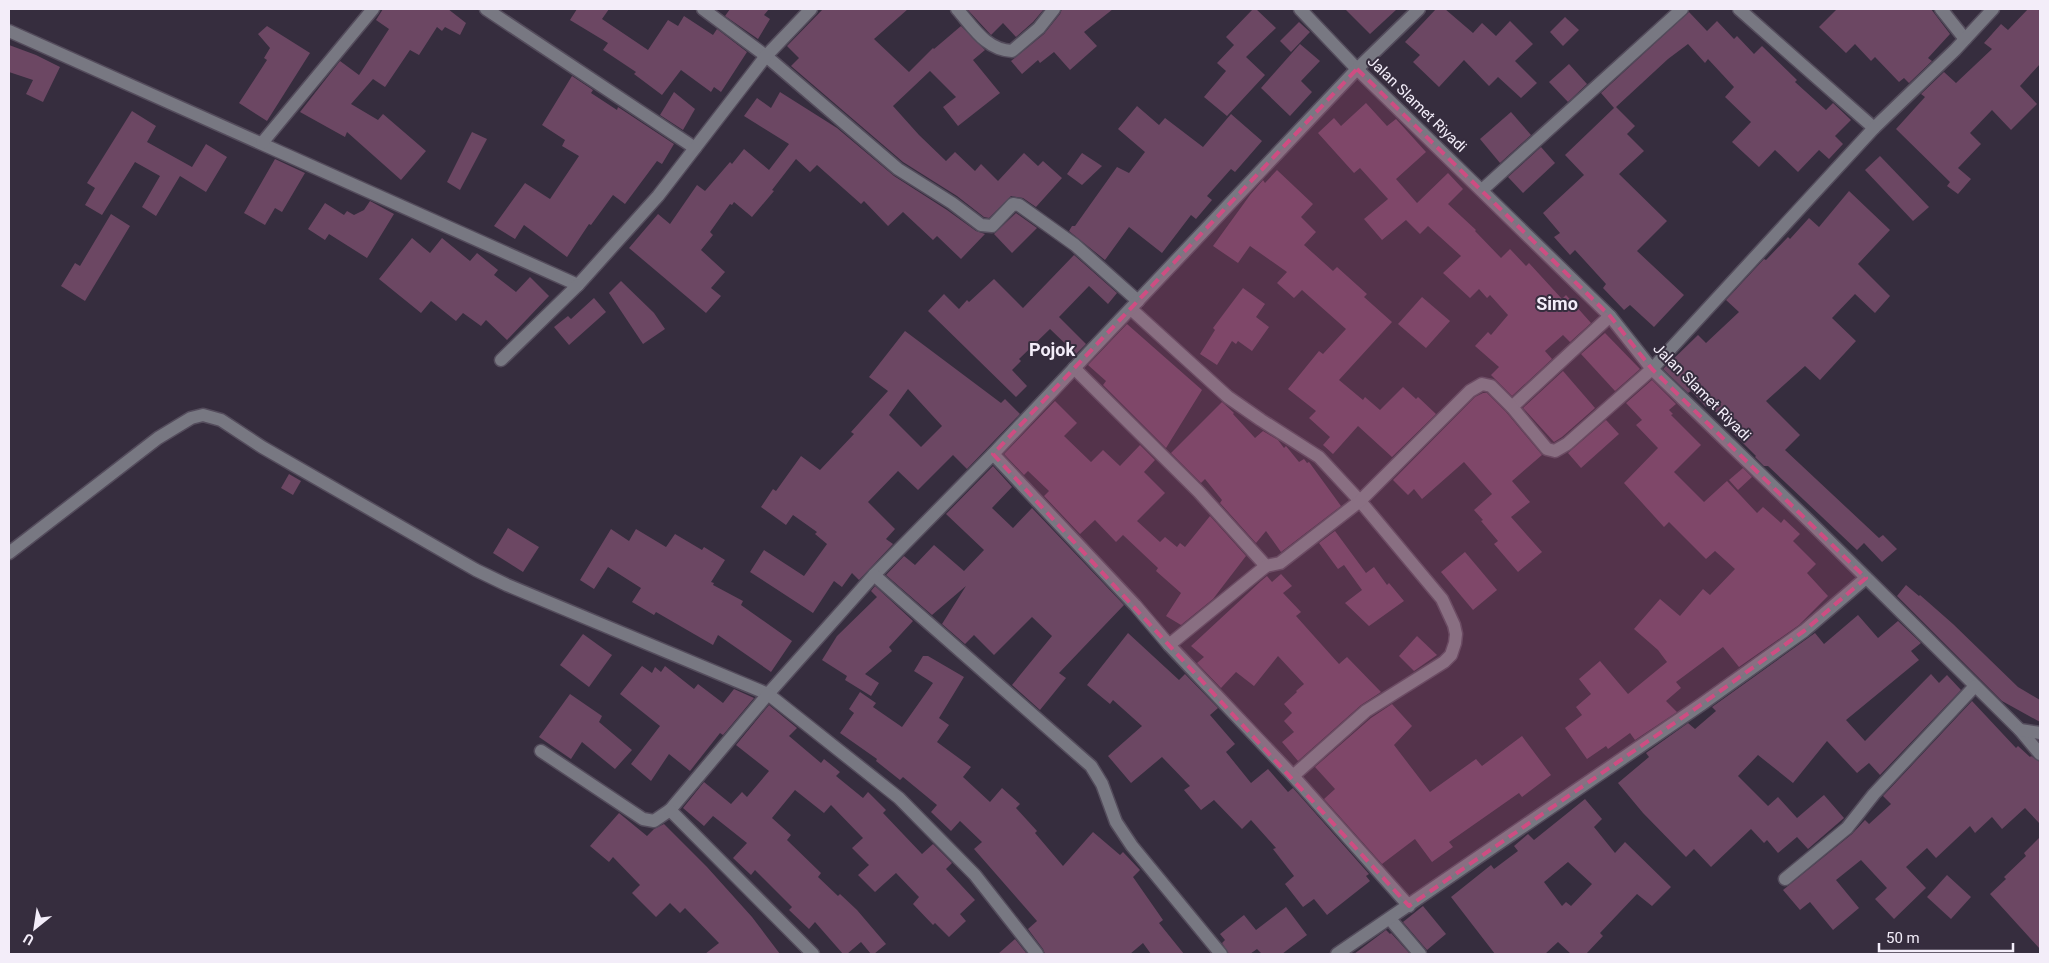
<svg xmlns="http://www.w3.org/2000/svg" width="2049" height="963" viewBox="0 0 2049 963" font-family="Roboto,sans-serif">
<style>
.building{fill:#6c4763;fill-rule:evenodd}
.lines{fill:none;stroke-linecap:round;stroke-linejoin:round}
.minor-casing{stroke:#544c5c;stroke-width:15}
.minor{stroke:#787882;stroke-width:12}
.marked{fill:#ce4d82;fill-opacity:0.2;stroke:#ce4d82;stroke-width:4;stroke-dasharray:10 6;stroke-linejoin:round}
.labels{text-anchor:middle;stroke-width:4;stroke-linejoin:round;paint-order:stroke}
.street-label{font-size:15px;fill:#f3edf9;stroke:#362d3e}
.quarter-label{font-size:18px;font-weight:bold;fill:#f3edf9;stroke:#362d3e}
</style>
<rect width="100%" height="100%" fill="#362d3e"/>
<g class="building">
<polygon points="383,9 448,9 466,23 460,35 445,27 442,31 437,27 419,55 410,50 385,87 373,79 351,104 378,120 383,114 426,151 401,180 347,132 345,137 300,112 340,61 359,75 389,29 376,20"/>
<polygon points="577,9 609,9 602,19 648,50 668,20 678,26 684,16 713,35 717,29 747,52 721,92 714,87 711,92 681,70 662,95 634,74 636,72 603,50 608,43 570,20"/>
<polygon points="730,9 769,9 764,15 770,19 758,39 725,16"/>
<polygon points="823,9 908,9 874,39 909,72 933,48 934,49 961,26 985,50 973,60 1000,93 958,126 943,107 956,97 930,71 893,106 919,135 946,161 955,152 975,171 981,164 998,181 1024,153 1038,166 1043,161 1062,178 1036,207 1023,198 1011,196 989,218 984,217 957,196 903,162 791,66 799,58 787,46"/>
<polygon points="967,9 1044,9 1033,22 1016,37 1003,23 991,35"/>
<polygon points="1062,9 1113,9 1084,32 1097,46 1070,70 1054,52 1040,63 1038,60 1022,74 1011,61 1044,34 1060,14"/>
<polygon points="1253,9 1256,9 1276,28 1246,57 1265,75 1227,116 1204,97 1226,71 1217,63 1234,45 1226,37"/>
<polygon points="1345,9 1397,9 1370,34"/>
<polygon points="1436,9 1445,9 1473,33 1482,23 1496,36 1510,21 1533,44 1515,61 1537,83 1521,98 1498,77 1489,86 1464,60 1439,87 1413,62 1420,55 1405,42"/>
<polygon points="1837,9 1931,9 1950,34 1928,58 1932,61 1909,83 1904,78 1899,82 1875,57 1871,61 1855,44 1846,53 1819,27"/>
<polygon points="2028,9 2040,9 2040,64 2020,86 2037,104 2011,130 1992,110 1970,133 1981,144 1958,168 1971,179 1958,194 1947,186 1950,182 1896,129 1925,97 1921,94 1944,72 1956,83 1992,49 1984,43 2001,24 2008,30"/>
<polygon points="1689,12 1707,31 1717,21 1734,39 1737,36 1754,54 1762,46 1797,80 1795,82 1826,110 1833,103 1851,120 1835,136 1843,144 1829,159 1819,150 1798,172 1775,150 1759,167 1732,142 1751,122 1725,97 1734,87 1708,59 1705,63 1688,44 1668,59 1616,107 1635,126 1627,134 1644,151 1619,174 1667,221 1637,251 1684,295 1654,327 1630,305 1624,310 1603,288 1606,284 1575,250 1570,255 1554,237 1560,233 1543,213 1584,175 1565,155 1614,108 1601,93"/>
<polygon points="1565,17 1579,30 1563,46 1550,32"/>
<polygon points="1299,22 1310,32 1291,52 1280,41"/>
<polygon points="267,26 310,53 267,121 239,103 267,60 264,58 270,48 258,34"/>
<polygon points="1300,44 1320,61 1301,81 1312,92 1290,116 1261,88"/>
<polygon points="9,45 36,55 60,67 43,102 26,94 33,80 9,72"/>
<polygon points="1569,64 1587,84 1568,102 1549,82"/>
<polygon points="572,76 593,90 591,93 617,110 618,107 674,144 662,164 657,161 625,204 613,195 591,225 589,224 567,257 524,225 515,239 494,226 525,183 550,199 579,156 562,146 565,140 542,125"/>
<polygon points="674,92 695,109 683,130 660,115"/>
<polygon points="780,92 837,128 894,176 947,210 976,231 985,234 961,259 937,236 933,240 903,212 888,226 864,201 861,204 817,165 810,172 796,159 772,190 774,191 752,217 734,202 732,205 730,204 710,232 713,235 701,250 725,272 711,288 721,296 706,313 629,248 658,214 670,224 697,185 705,191 730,162 732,164 744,149 769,170 789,144 744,116 757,98 771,108"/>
<polygon points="1366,103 1387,126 1396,119 1426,152 1396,179 1417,203 1448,173 1463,189 1448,204 1476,230 1475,231 1501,258 1510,249 1526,266 1529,263 1562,299 1566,295 1591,323 1570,342 1563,335 1545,351 1552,359 1512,396 1491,375 1499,367 1475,346 1488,332 1491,335 1508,315 1490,295 1487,298 1479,289 1470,298 1443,273 1461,256 1428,226 1420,234 1406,220 1382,240 1364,219 1388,199 1360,168 1354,173 1318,133 1334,118 1341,126"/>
<polygon points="1137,106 1159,125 1165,118 1203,147 1231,114 1262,141 1235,172 1231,169 1207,196 1212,200 1196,219 1191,215 1162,253 1129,227 1105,260 1069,231 1072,226 1075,226 1117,167 1129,173 1145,152 1118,129"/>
<polygon points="132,111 156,126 147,142 192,167 206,144 227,157 206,192 180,176 156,216 142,207 160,176 135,162 102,215 85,205 95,188 87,183"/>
<polygon points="1511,112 1531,135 1500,163 1480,139"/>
<polygon points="472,132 487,139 460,190 447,182"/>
<polygon points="1541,147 1555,163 1523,193 1508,177"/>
<polygon points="1082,153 1102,166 1082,185 1067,174"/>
<polygon points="1880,156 1929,207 1913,221 1865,170"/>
<polygon points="275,159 305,173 282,212 275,208 265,225 244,213"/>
<polygon points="1277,170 1313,204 1301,217 1316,232 1304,245 1333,271 1337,267 1367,294 1364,297 1392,322 1339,380 1363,400 1365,397 1380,410 1403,387 1416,399 1418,397 1436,414 1392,457 1358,426 1333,454 1323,445 1330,437 1309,418 1316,411 1288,389 1319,351 1323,354 1346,329 1302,290 1294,298 1277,283 1287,272 1250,246 1238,263 1213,246 1250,195 1263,180 1265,183"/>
<polygon points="1849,191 1890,230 1858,264 1890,296 1875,313 1855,294 1832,318 1856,341 1820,380 1805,366 1766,401 1800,435 1785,450 1879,538 1883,535 1897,549 1882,562 1864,543 1857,550 1768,466 1764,466 1755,457 1756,456 1734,434 1735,432 1708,404 1706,407 1691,391 1688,393 1663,369 1698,335 1706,343 1739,312 1726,300 1764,259 1766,260 1788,237 1790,239 1809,218 1819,227"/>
<polygon points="370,201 394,214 367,258 329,234 325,240 308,229 325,203 344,215 347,211 354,215 364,210"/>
<polygon points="1016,213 1037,228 1012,253 994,234"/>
<polygon points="111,214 130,226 85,301 61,286 75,263 80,266"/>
<polygon points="412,238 430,253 442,238 470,261 477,253 498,270 494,275 516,292 530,277 549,296 507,340 486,320 481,326 463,313 456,321 431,301 421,313 379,279"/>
<polygon points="1074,255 1117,293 1108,304 1089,286 1059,317 1086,344 1076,354 1050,329 1019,359 1021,361 1012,370 1027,386 1016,397 928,311 944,294 959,309 967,300 969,302 994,279 1023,308"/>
<polygon points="621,281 654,313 665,329 643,344 609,293"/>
<polygon points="1243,288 1265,304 1256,317 1269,327 1252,351 1238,341 1236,344 1232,341 1217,365 1200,354 1215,330 1213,328"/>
<polygon points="1422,297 1450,321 1426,348 1398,324"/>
<polygon points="594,298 606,312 569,345 554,327 568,316 571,319"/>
<polygon points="1127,324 1202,390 1166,448 1103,385 1106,381 1088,365"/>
<path d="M905,331L1001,403L1005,399L1020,414L967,469L953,455L918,490L898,471L868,502L895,529L886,539L893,544L859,580L852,573L842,587L834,581L813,613L750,572L764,550L804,576L827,544L815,534L817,532L793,515L786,525L761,507L773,489L776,491L801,456L820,470L854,434L851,432L888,391L869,377ZM908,389L942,426L921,447L889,415Z"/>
<polygon points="1605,333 1640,369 1615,391 1581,354"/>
<polygon points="1563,371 1595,408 1562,437 1554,442 1523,408"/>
<polygon points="1652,380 1676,404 1669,410 1673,414 1671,415 1701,445 1674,472 1704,502 1727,481 1757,513 1763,507 1781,523 1784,519 1800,534 1793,541 1816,564 1807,573 1828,596 1799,625 1739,667 1723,647 1676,682 1681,688 1666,701 1677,712 1635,740 1630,733 1608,749 1606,746 1587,759 1565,728 1582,715 1576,707 1591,694 1579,679 1600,661 1628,694 1667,662 1658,650 1634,629 1660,599 1680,616 1703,589 1710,595 1735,569 1715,551 1706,559 1669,522 1664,527 1624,483 1658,448 1636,425 1642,420 1626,403"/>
<polygon points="1483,393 1487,393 1506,412 1542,455 1512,481 1530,502 1511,517 1542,552 1518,572 1494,544 1498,541 1481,521 1483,520 1474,510 1492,494 1464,462 1422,499 1414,489 1408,495 1393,480 1475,397"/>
<polygon points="1055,401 1077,423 1064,436 1091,462 1103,450 1120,466 1140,445 1155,460 1144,472 1165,493 1137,521 1160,542 1165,537 1177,547 1180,543 1185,547 1210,516 1246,556 1213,599 1181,625 1166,616 1181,593 1156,571 1158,568 1123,535 1116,542 1095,520 1080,534 1044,496 1049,491 1028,471 1024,475 1004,454"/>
<polygon points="1222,402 1234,413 1233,414 1255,438 1263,431 1278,440 1284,448 1286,446 1299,462 1304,459 1307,463 1309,462 1341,506 1281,552 1266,531 1256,543 1220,503 1222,500 1205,479 1201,483 1171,453"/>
<polygon points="1606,420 1619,434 1581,468 1568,453"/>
<polygon points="993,466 1012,487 992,508 1013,528 1032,508 1124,605 1059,673 1066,678 1040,710 1012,685 1052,636 1032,617 994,655 974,635 965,644 942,624 966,586 932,615 886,575 904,556 915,565 934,545 964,571 984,550 946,514"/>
<polygon points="1743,468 1752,477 1738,490 1729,480"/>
<polygon points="289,474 301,481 293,495 281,488"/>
<polygon points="508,528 539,547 523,572 493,553"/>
<polygon points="611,529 629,541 636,529 666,547 675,534 702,550 704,547 725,560 711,582 714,583 713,585 743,601 741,605 792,641 771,672 718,635 713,645 656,612 654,615 632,602 641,588 608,567 594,589 580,580"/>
<polygon points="1335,531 1366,573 1374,567 1387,585 1389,583 1404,601 1369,626 1345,603 1362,590 1344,565 1338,569 1319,543"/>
<polygon points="1465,552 1497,590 1473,610 1441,572"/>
<polygon points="1281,574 1292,586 1283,593 1301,612 1296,616 1339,664 1347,657 1381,692 1361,705 1298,761 1282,742 1294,732 1284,721 1292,713 1284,704 1297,692 1296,691 1304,684 1278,656 1254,686 1236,672 1221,688 1197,663 1204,657 1191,646 1261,581 1267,576 1272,582"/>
<polygon points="1906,585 1919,596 1920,595 1953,624 2018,687 2040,700 2040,722 2002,701 1897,596"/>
<polygon points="875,586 913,621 889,647 892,651 865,674 879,683 871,696 845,680 847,676 822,660 837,636 877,597 871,591"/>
<polygon points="1858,615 1878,638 1898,621 1921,643 1911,651 1919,660 1846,720 1865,741 1931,674 1939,683 1947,675 1961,690 1880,775 1869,763 1857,773 1827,741 1793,783 1758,755 1738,776 1768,806 1778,797 1797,818 1824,795 1844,818 1808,849 1797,837 1778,853 1767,840 1764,843 1751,829 1711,867 1694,849 1686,857 1643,813 1618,783 1649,757 1646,753 1688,723 1695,729 1716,711 1712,707 1815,633 1824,644"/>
<polygon points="1128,633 1179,680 1185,674 1218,708 1210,715 1235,744 1226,752 1251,783 1268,769 1288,792 1293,788 1369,874 1366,876 1370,881 1327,915 1314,899 1303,907 1285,884 1294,876 1273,849 1276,848 1251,820 1242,829 1214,800 1201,810 1184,790 1190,786 1162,757 1131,783 1108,756 1142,726 1113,700 1110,704 1087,685"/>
<polygon points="583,634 612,655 589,687 560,665"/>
<polygon points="1417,636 1437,655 1414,671 1399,656"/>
<polygon points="923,656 928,656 964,677 939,718 949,725 937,742 971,767 963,777 990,802 1002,788 1020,804 1016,808 1037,831 1035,833 1063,866 1093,832 1120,855 1123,852 1140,870 1133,877 1163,920 1159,923 1184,954 1151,954 1143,943 1130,954 1045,954 1043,949 1028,929 1037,921 974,849 982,842 960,821 951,831 931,812 937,805 903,777 900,780 876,761 877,759 840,733 854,713 849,709 860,692 876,703 873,707 902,727 933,683 914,671"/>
<polygon points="642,666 652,673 655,667 661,672 665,666 694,689 698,684 723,703 734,689 754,698 723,735 720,733 690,771 669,754 651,781 631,764 660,726 620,694"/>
<polygon points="570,694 602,716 599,722 632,750 615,769 582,742 571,759 539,737"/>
<polygon points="1972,701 2016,748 2018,746 2030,757 2031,756 2040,762 2040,824 2025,808 2002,829 1992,817 1975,833 1970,826 1936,858 1927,848 1906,867 1926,888 1894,919 1875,899 1887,888 1861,860 1836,880 1859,908 1833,930 1810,902 1800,910 1783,890 1852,834 1865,820 1869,824 1891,804 1883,796"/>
<polygon points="1392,704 1412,726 1394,745 1430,792 1476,759 1482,766 1522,736 1551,775 1522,797 1519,793 1449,842 1453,847 1432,862 1415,839 1382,864 1324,799 1335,789 1315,767 1371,718"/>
<polygon points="769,705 797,728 789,736 821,763 824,759 840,772 836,776 863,798 868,792 886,810 883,813 922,854 933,844 952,863 946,869 975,900 960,914 966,921 949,937 935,923 933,925 913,904 919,897 896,873 875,892 858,875 869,865 852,848 863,838 831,805 824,813 795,790 772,818 791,835 787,840 821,873 818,877 838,896 840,894 857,910 886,944 874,954 871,954 861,942 847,954 843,954 815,922 809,929 789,910 792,907 755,870 751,875 733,858 747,843 713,816 704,826 683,808 704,782 731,804 742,792 747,797 769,771 736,745"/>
<path d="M1585,799L1602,819L1594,827L1615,853L1625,842L1671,887L1652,906L1637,894L1600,933L1603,936L1586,954H1571L1558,942L1545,954H1495L1451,897L1491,865L1494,869L1518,851L1514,846L1528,834L1534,840ZM1568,862L1592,884L1571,906L1566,902L1562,906L1544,882Z"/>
<polygon points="619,813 647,836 654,829 664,824 707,867 752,917 780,954 705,954 719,943 685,908 680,913 670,903 656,917 632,893 640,885 613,857 609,862 590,846"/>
<polygon points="2040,837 2040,949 1990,894 2006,879 2004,877 2026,856 2024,853"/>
<polygon points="1947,875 1971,897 1951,919 1927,897"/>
<polygon points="1423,906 1446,934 1427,950 1403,922"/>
<polygon points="1286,907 1307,935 1282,954 1262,954 1257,949 1250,954 1229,954 1222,943 1225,940 1220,934 1244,915 1256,930"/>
<polygon points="1386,930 1390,934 1391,933 1410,954 1354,954"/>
<polygon points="1015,939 1027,954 998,954"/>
</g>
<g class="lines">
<g class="minor-casing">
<g id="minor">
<polyline points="486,9 695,148"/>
<polyline points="703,9 766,56 898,169 952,203 981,225 992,226 1013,204 1019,205 1075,245 1138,301"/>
<path d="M957,9C973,27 986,50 1012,51L1039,28L1054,9"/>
<polyline points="1300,9 1357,69 1610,316 1652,369 1808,520 2020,730 2040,754"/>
<polyline points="1739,9 1874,128"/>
<polyline points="1941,9 1965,39"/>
<polyline points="9,31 578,285 658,196 766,56 811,9"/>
<polyline points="262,143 373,9"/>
<polyline points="1482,190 1682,9"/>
<polyline points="1131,309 1228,397 1261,420 1319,457 1360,501 1442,599 1454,625 1456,634 1455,643 1451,655 1444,662 1366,711 1293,776"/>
<polyline points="501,360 578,285"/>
<polyline points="1074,368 1199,492 1266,566"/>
<polyline points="1512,407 1610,316"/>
<polyline points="993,454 1135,605 1169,645 1293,776 1409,906"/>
<polyline points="9,553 158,438 191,418 203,415 221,420 262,447 476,570 507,585 768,694 874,575 993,454 1357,69 1419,9"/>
<polyline points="874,575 1091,766 1102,784 1116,822 1132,846 1221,954"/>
<polyline points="1169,645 1266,566 1280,563 1360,501 1470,391 1482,384 1491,386 1512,407 1547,449 1555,451 1567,444 1652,369 1874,128 1955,50 1993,9"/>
<polyline points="2020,730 2040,733"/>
<polyline points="541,751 643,819 654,821 670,810 768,694 899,798 975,875 1037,954"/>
<polyline points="670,810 813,954"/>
<polyline points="1785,879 1847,828 1874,794 1975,686"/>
<polyline points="1390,919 1420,954"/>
<polyline points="1337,954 1702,704 1804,631 1866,578"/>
</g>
</g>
<use href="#minor" class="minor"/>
</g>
<path class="marked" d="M1357,69L1610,316L1652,369L1866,578L1804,631L1702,704L1409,906L993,454Z"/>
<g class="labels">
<g class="street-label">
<text transform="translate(1417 104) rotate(44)" y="5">Jalan Slamet Riyadi</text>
<text transform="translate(1702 392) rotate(45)" y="5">Jalan Slamet Riyadi</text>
</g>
<g class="quarter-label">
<text x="1557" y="310">Simo</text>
<text x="1052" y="356">Pojok</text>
</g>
</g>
<rect width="2049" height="963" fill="none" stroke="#f3edf9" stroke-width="20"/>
<g transform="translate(35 928) rotate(210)" stroke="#362d3e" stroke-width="4" paint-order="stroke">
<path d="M0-4L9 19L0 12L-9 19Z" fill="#f3edf9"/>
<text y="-8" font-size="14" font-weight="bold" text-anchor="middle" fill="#f3edf9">U</text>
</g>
<path d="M1879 943v8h134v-8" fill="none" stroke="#f3edf9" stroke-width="2.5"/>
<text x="1886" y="943" font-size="15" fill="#f3edf9" stroke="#362d3e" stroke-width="4" paint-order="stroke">50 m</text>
</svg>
